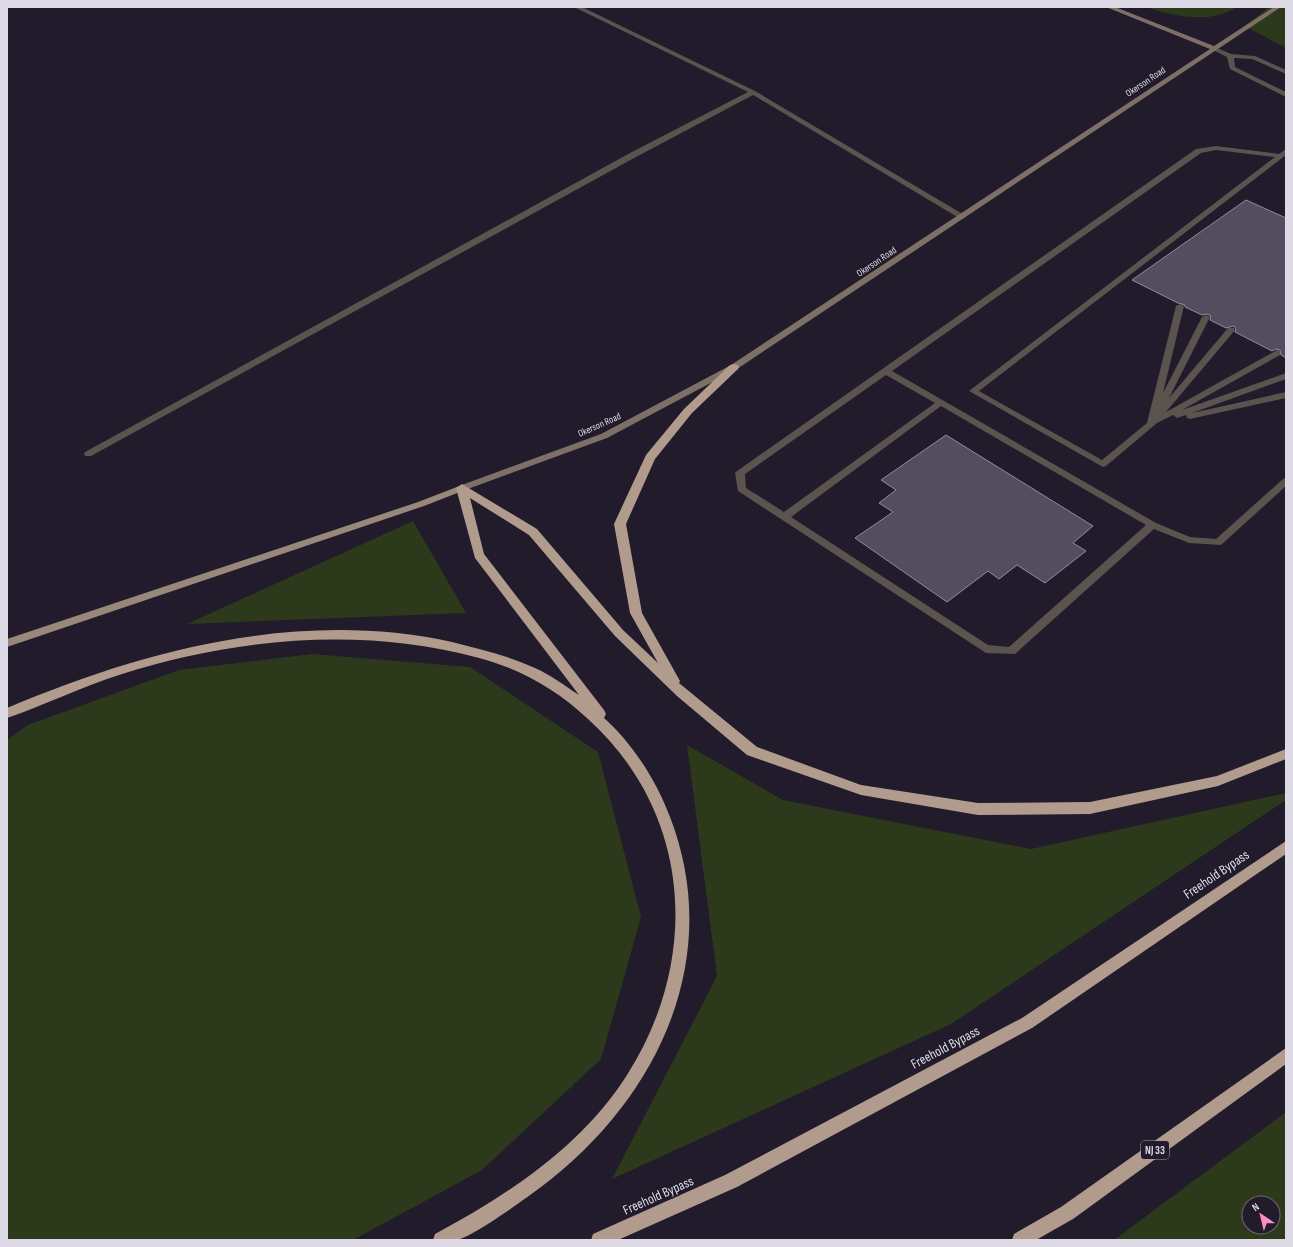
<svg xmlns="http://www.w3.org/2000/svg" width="1293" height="1247" viewBox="0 0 1293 1247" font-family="'Sofia Sans Condensed',sans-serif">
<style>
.green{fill:#2c3a1b;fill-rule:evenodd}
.building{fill:#544d60;stroke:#928aa0}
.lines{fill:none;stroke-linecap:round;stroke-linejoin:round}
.lane{fill:#5b534d;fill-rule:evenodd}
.secondary{fill:#7e7066;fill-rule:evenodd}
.primary{fill:#98877a;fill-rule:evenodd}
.highway{fill:#b09b8c;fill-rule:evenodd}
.labels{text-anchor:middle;stroke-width:3.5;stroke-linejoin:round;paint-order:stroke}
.far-street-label{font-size:10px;fill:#ddd9e5;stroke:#211b2c}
.shield{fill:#211b2c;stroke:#a5a0ae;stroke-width:1}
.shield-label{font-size:11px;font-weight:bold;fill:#ddd9e5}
.near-street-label{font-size:14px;fill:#ddd9e5;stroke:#211b2c}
</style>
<rect width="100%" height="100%" fill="#211b2c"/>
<g class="green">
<path d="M1146,7H1237C1211,24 1174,17 1146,7Z"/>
<polygon points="1269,7 1286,7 1286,48 1245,26"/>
<polygon points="413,521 466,613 187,624"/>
<polygon points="312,654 470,667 598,752 641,917 601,1059 482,1170 353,1240 7,1240 7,740 28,725 179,670"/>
<polygon points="687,745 783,800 1031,849 1286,793 1286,800 951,1024 612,1179 717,976"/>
<path d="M1286,1112V1240H1114ZM1249,1203H1273V1227H1249Z"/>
</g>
<g class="building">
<polygon points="1246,200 1286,218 1286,358 1281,355 1280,350 1276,349 1272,351 1235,332 1236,329 1234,326 1226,328 1210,320 1211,316 1207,314 1202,315 1185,307 1185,305 1178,303 1132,280"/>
<polygon points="946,435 1093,526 1073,543 1086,551 1045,583 1017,565 999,579 988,571 947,602 855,538 893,512 879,503 896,490 881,480"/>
</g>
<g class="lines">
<g class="lane">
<polygon points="574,7 582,7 755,91 966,216 965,218 959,218 753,95 636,157 91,456 85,456 84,454 85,452 630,153 748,92"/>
<polygon points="1213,48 1217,48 1231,54 1255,56 1286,70 1286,74 1252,59 1234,58 1235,67 1286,92 1286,97 1230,69 1227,57 1213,50"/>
<path d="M1216,146L1279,154L1286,149V155L979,391L1102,460L1147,423L1176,306L1180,304L1184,306L1163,393L1202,317L1206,315L1210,317L1169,398L1228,328H1234L1235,330L1166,412L1277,350L1280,351V355L1182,410L1286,373V379L1192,413L1286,392V398L1190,419L1187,418L1186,415L1177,418L1173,415L1157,423L1106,466L1103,467L969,391L1275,157L1216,150L1201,153L892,371L1156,523L1190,537L1216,539L1283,479L1286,478V486L1221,545L1189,543L1154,529L1015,654L986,653L738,491L735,473L737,471L1196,149ZM886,375L935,403L784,512L746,488L745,474ZM941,406L1146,525L1009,647L988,645L791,517Z"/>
</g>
<polygon class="secondary" points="1106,7 1115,7 1214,46 1274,7 1281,7 737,369 607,438 465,490 459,490 457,488 459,486 601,434 731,365 1210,49"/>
<polygon class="primary" points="462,485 467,488 465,490 424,506 7,647 7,639 418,502"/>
<g class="highway">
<path d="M734,364L738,365L739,367L738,369L692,413L655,459L626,524L642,613L680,681L679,683L757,747L861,785L978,803L1090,802L1217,776L1286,749V759L1218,786L1090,814L978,815L861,795L747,755L677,696L615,636L529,535L470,498L484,554L604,710L606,714L604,718C633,744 656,780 670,817C725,959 657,1100 541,1187C526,1198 472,1238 456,1240C449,1241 440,1240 433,1240L435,1234C508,1195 582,1146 627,1075C701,959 692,813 588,719C557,690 521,669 479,658C361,626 235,638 119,675C81,687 45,705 7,718V708C146,649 301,609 452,642C480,649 509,656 535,668C551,675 565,686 579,695L475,558L456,488L462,484L537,529L623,630L658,663L630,613L614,524L646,455L684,409L730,365Z"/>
<polygon points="1286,841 1286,854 1032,1028 737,1187 618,1240 591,1240 593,1234 725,1175 1022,1018"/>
<polygon points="1286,1048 1286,1064 1073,1219 1036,1240 1012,1240 1014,1234 1061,1207"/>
</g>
</g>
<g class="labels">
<g class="far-street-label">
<text transform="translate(1145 81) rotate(-34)" y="4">Okerson Road</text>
<text transform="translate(876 261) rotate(-34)" y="4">Okerson Road</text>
<text transform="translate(599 424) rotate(-24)" y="4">Okerson Road</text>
</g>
<rect class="shield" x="1141" y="1141" width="28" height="18" rx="3"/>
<g class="shield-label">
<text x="1155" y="1154">NJ 33</text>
</g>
<g class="near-street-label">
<text transform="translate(1216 874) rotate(-34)" y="5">Freehold Bypass</text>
<text transform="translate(945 1047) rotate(-28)" y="5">Freehold Bypass</text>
<text transform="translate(658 1195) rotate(-24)" y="5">Freehold Bypass</text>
</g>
</g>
<rect width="1293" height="1247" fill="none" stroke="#ddd9e5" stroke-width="16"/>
<g transform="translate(1261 1215) rotate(325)"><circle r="19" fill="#211b2c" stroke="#6c6776"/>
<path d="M0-3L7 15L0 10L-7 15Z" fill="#fa8fc6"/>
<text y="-6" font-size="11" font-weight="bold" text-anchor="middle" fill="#ddd9e5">N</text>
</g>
</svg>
